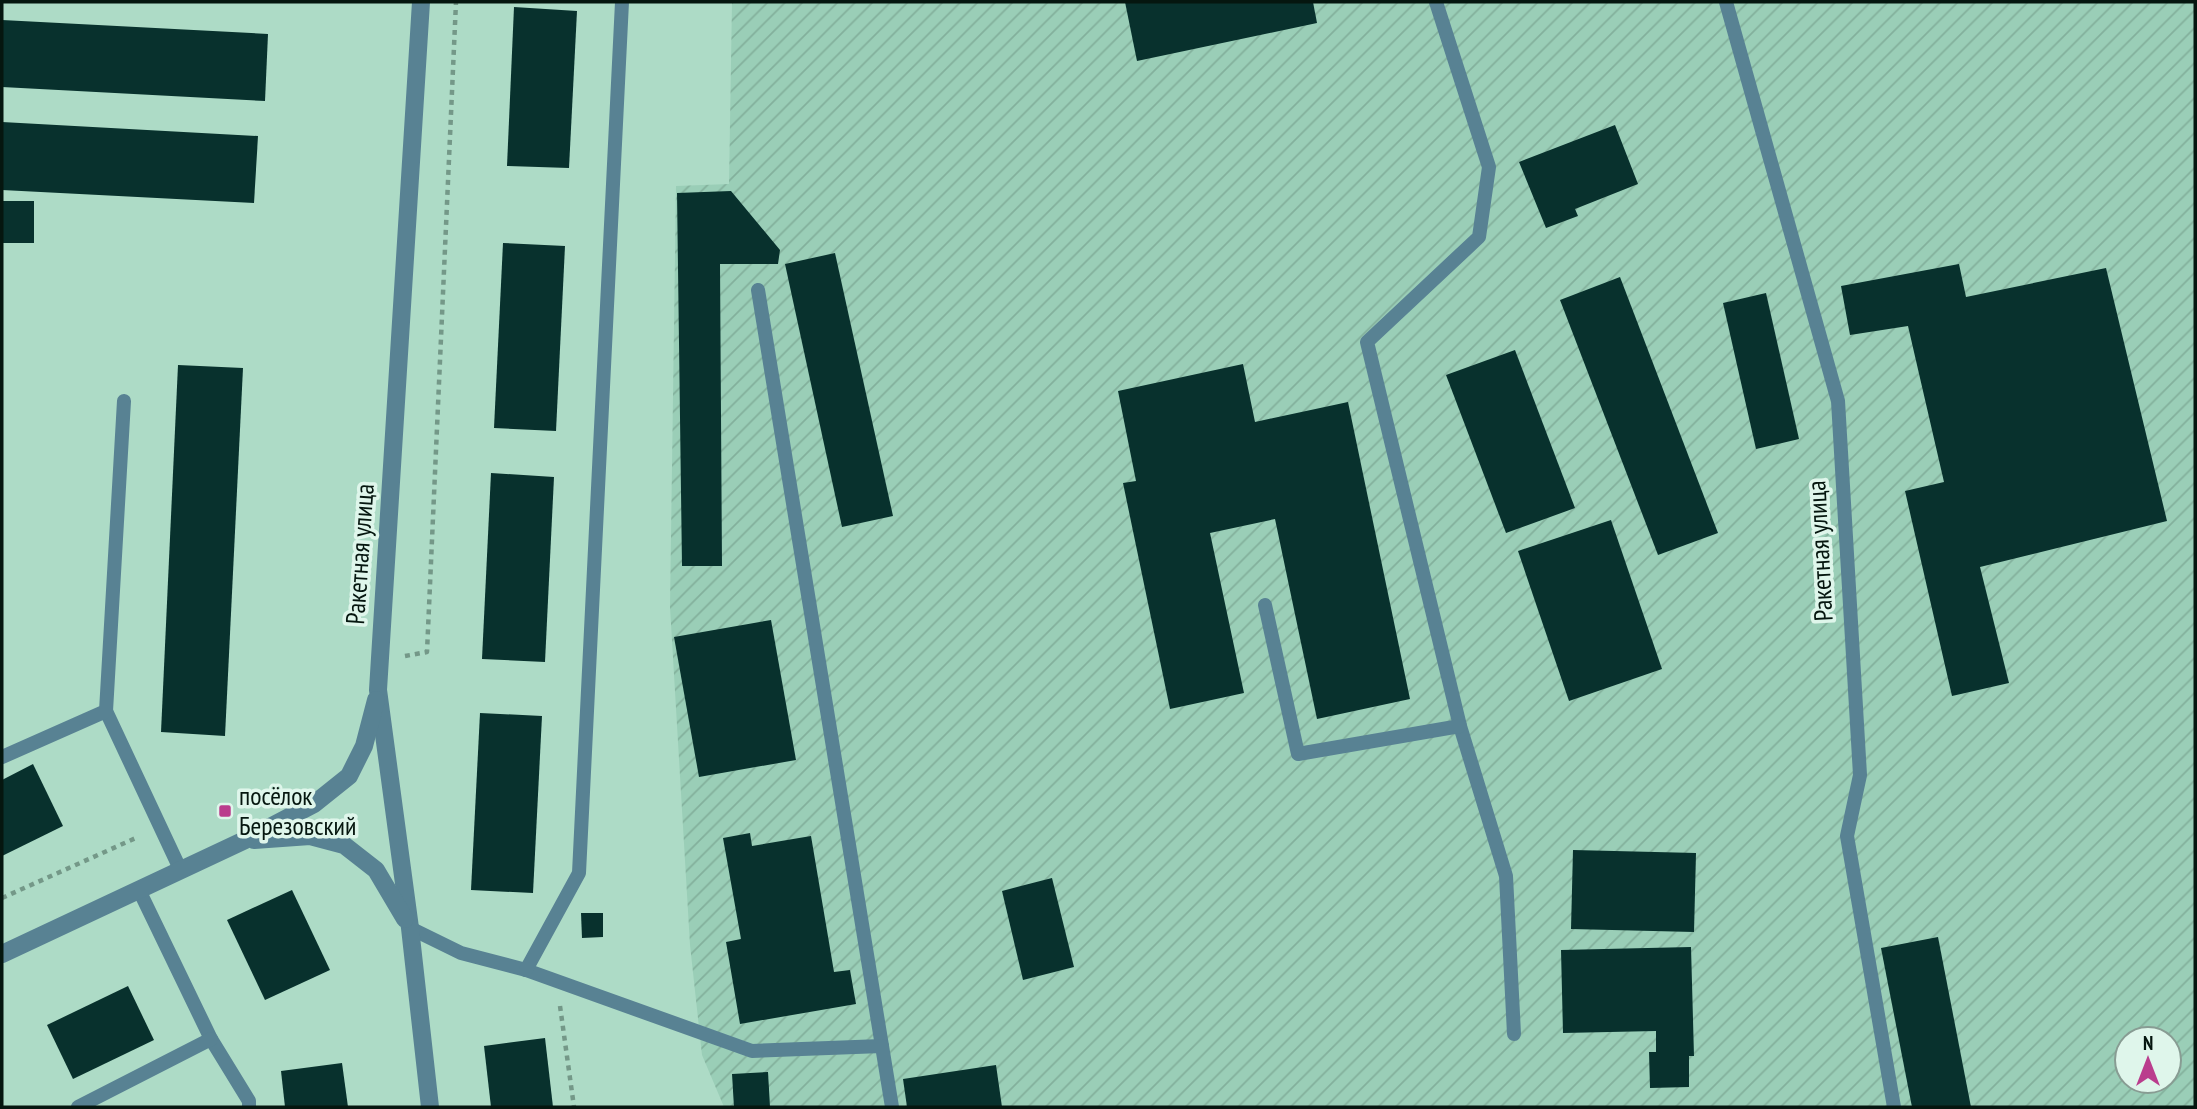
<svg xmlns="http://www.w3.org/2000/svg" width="2197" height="1109" viewBox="0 0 2197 1109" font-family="'PT Sans Narrow',sans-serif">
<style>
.industrial{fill:url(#industrial-furrows);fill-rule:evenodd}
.building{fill:#08312d}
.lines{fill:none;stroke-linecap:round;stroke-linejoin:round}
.path{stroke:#749888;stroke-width:4.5;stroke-dasharray:5 5;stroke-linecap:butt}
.lane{stroke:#588293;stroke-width:14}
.street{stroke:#588293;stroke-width:18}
.poi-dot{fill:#ba3d8d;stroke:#dff6eb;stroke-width:2.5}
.labels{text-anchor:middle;stroke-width:7;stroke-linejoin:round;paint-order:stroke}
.street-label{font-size:26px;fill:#05160f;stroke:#dff6eb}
.poi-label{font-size:26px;fill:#05160f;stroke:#dff6eb;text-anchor:start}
</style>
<defs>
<pattern id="industrial-furrows" width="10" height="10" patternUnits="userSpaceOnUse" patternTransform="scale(1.75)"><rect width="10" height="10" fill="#9aceb7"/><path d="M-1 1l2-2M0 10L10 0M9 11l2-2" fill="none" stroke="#83b09c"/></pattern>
</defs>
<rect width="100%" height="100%" fill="#addbc6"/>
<path class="industrial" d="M732,2H2195V1107H724L702,1055L690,945L670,607L676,186L729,184ZM2127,1039H2169V1081H2127Z"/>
<g class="building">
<polygon points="1125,2 1313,2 1317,23 1137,61"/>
<polygon points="514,7 577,11 569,168 507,166"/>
<polygon points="2,20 268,34 265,101 2,87"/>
<polygon points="2,122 258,136 254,203 2,190"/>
<polygon points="1615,125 1638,184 1575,209 1578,216 1546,228 1519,162"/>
<polygon points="731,191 780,250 778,264 720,264 722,566 682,566 677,193"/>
<rect x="2" y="201" width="32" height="42"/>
<polygon points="503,243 565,246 556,431 494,428"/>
<polygon points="835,253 893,516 842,527 785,264"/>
<polygon points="1959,264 1966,297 2106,268 2167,521 1980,567 2009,683 1952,696 1905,491 1944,482 1908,326 1850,335 1841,286"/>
<polygon points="1620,277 1718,533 1658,555 1560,300"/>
<polygon points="1766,293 1799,439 1756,449 1723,303"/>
<polygon points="1515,350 1575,508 1506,533 1446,375"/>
<polygon points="1243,364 1255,422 1348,402 1410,699 1317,719 1275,519 1210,533 1244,693 1170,709 1123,483 1136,481 1118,391"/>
<polygon points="178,365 243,368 225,736 161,732"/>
<polygon points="491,473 554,477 545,662 482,659"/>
<polygon points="1611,520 1662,669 1569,701 1518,551"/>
<polygon points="771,620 796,760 699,777 674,637"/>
<polygon points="480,713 542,716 533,893 471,890"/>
<polygon points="33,764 63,826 2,856 2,780"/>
<polygon points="750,833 752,846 811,836 834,972 850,970 856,1004 740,1024 726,942 741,939 723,838"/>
<polygon points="1573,850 1696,853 1694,932 1571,929"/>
<polygon points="1052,878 1074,967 1023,980 1002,891"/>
<polygon points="292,890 330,970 265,1000 227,920"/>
<polygon points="581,913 603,913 603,937 582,938"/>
<polygon points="1938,937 1971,1107 1912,1107 1881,948"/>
<polygon points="1691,947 1694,1056 1689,1056 1689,1087 1650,1088 1649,1052 1656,1052 1656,1031 1563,1033 1561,950"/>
<polygon points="128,986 154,1040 73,1079 47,1025"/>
<polygon points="545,1038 553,1107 491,1107 484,1046"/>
<polygon points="342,1063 348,1107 285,1107 281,1071"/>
<polygon points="996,1065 1002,1107 907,1107 903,1079"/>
<polygon points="768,1072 770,1107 734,1107 732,1074"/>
</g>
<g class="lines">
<g class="path">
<polyline points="405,656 427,652 456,2"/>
<polyline points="2,898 138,837"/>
<polyline points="560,1006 574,1107"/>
</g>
<g class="lane">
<polyline points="1436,2 1489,167 1479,237 1367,342 1460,726 1506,876 1514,1034"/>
<polyline points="1726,2 1838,401 1860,775 1847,836 1894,1107"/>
<polyline points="758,290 882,1046"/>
<polyline points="1265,605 1298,754 1460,726"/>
<polyline points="106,711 181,871"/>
<polyline points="2,757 106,711 124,401"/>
<polyline points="139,890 211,1039 249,1101 249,1107"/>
<polyline points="410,928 461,953 526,970 752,1051 882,1046 892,1107"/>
<polyline points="526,970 579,873 622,2"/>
<polyline points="78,1107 211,1039"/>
</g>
<g class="street">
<polyline points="421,2 378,690 410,928 430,1107"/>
<polyline points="254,840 310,836 344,845 376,870 405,919"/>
<polyline points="2,954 245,840 314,804 349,776 364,746 376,700"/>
</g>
</g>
<rect class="poi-dot" x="218" y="804" width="14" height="14" rx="3.5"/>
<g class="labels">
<g class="street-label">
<text transform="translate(1820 551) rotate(-93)" y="9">Ракетная улица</text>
<text transform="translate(360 554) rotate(-86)" y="9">Ракетная улица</text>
</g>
<g class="poi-label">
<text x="239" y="805">посёлок<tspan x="239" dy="30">Березовский</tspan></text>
</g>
</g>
<rect width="2197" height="1109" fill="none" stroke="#05160f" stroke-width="7"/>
<g transform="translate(2148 1060)"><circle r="33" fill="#dff6eb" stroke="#889c93" stroke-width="2"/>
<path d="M0-5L12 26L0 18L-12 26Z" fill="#ba3d8d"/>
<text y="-10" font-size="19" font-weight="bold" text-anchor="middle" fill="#05160f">N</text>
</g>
</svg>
